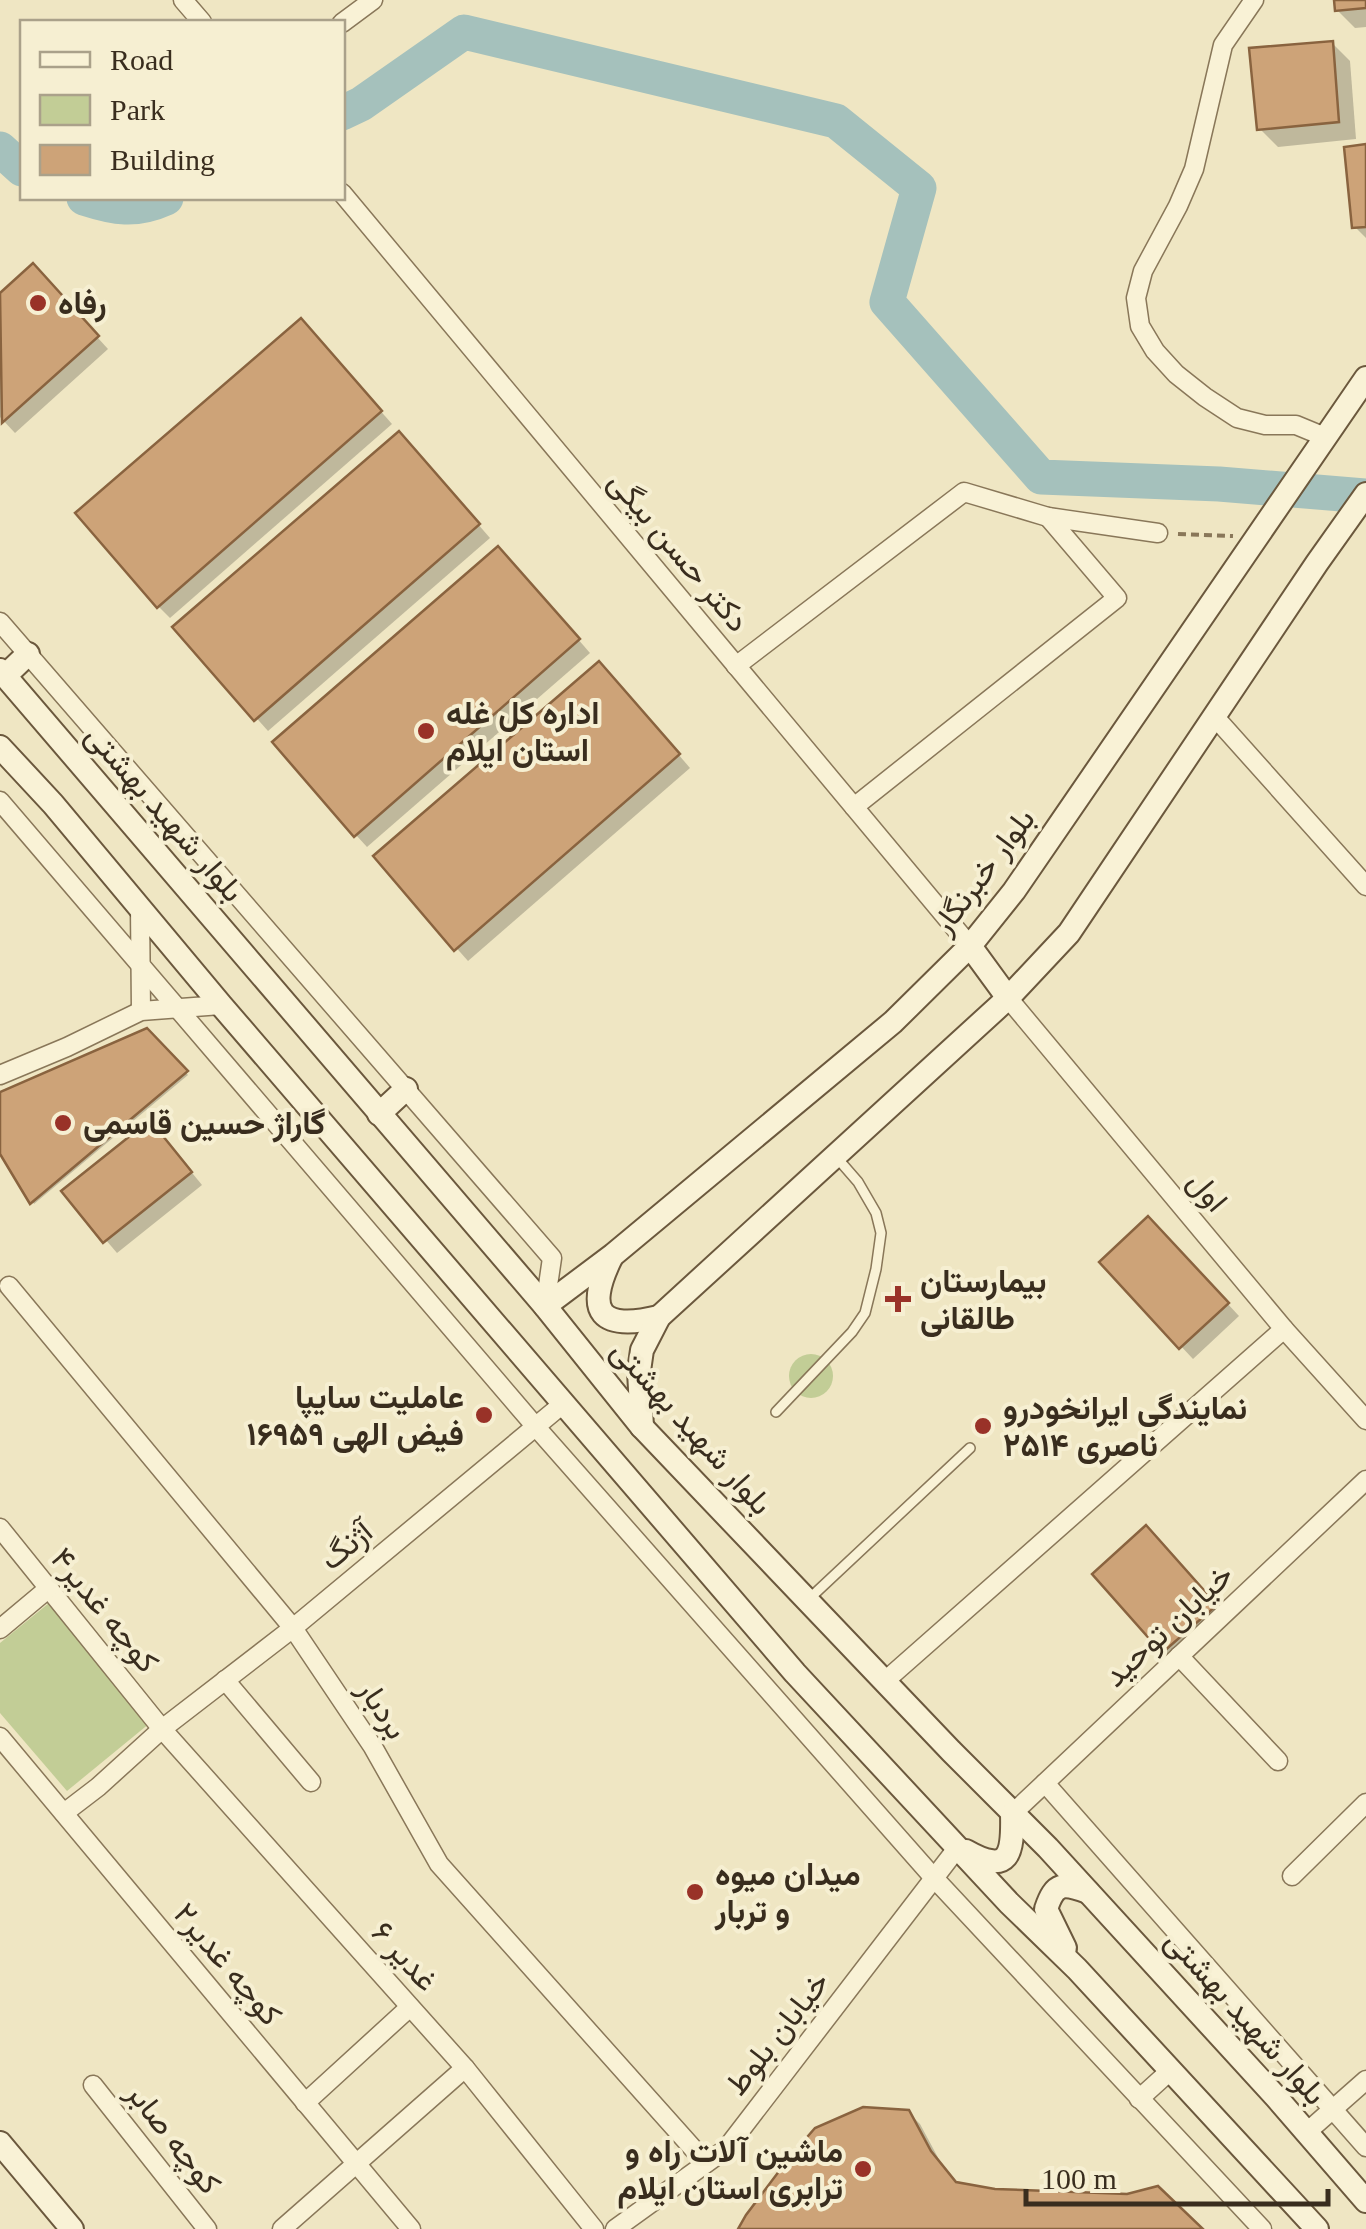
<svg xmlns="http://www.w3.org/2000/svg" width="1366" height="2229" viewBox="0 0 1366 2229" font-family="'Times New Roman',Vazirmatn,serif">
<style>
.green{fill:#c2cd96}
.shadow{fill:#0003}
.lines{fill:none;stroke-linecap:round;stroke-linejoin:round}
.river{stroke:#a5c1bc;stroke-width:35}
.building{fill:#cda378;stroke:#89633f;stroke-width:2.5}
.service-casing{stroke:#897759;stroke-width:12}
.minor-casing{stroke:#897759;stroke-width:21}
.secondary-casing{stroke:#6b583d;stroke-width:26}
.path{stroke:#897759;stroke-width:4;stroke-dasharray:8 5;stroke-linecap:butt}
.service{stroke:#f9f2d6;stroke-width:9}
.minor{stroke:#f9f2d6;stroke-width:18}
.secondary{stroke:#f9f2d6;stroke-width:22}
.poi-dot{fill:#993228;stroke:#f6efd2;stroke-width:4}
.labels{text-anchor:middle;stroke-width:8;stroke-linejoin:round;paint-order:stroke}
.poi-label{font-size:32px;font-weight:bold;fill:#392d1e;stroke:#f6efd2;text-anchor:start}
.street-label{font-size:32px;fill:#392d1e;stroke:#f6efd2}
</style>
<rect width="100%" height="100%" fill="#efe6c3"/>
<g class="green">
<circle cx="811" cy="1376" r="22"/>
<polygon points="49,1603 150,1723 67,1791 0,1713 0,1643"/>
</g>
<g class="shadow">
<polygon points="1336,0 1366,0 1366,27 1355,28 1337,10"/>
<polygon points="1332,43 1350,61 1356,139 1278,147 1260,129"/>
<polygon points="1366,147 1366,238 1355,227"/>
<polygon points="33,267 108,349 15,433 0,417 0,297"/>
<polygon points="312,333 392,424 170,618 158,606"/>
<polygon points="410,446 490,538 268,731 176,627"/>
<polygon points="510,561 590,653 367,847 356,835"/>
<polygon points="611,676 690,768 468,961 376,857"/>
<polygon points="146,1031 188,1075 34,1204 0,1149 0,1094"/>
<polygon points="161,1135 202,1185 117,1253 65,1192"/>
<polygon points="1160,1231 1239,1316 1193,1359 1102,1262"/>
<polygon points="1158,1541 1227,1618 1176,1663 1096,1574"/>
<polygon points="908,2112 920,2124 942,2165 958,2185 995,2192 1127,2196 1200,2229 741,2229"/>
</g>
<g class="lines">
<g class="river">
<polyline points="342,113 361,104 464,32 836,121 919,188 887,302 1041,477 1219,484 1366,496"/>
<polyline points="0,149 22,169"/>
<path d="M84,198C115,208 135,212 166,198"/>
</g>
</g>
<g class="building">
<polygon points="1334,0 1366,0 1366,8 1335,11"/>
<polygon points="1333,41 1339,122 1257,130 1249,48"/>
<polygon points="1366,144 1366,227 1352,228 1344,147"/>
<polygon points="33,263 99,336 2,423 0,293"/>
<polygon points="301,318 382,411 157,608 75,513"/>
<polygon points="399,431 480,524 254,721 172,627"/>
<polygon points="498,546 580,639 354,837 272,742"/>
<polygon points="599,661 680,754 454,951 373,856"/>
<polygon points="147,1028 188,1071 30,1204 0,1154 0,1092"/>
<polygon points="150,1120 192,1172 103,1243 61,1191"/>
<polygon points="1148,1216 1229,1303 1179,1349 1099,1262"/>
<polygon points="1146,1525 1217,1605 1162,1653 1092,1574"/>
<polygon points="863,2107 909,2110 931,2151 956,2182 995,2189 1127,2194 1158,2186 1203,2229 738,2229 746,2215 789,2158 815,2128"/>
</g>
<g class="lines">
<g class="service-casing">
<g id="service">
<polyline points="776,1412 852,1332 865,1313 876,1269 881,1233 876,1213 858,1182 838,1159"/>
<polyline points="810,1598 970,1448"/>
</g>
</g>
<g class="minor-casing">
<g id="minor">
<polyline points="183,0 202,22"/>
<polyline points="1254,0 1223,45 1194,169 1178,206 1143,271 1136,298 1140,326 1155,351 1176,374 1205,397 1237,418 1265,425 1296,425 1325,437"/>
<polyline points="342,23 373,0"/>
<polyline points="342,193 970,946"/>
<polyline points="0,622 552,1258 545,1306"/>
<polyline points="736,666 964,492 1048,517 1158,533"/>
<polyline points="1214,716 1366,886"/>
<polyline points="0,801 536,1427 934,1878 1262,2229"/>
<polyline points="854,807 1117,598 1048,517"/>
<polyline points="140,908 141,1011"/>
<polyline points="1008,998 1284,1329 1366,1420"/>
<polyline points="0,1075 67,1047 141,1011 221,1005"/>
<polyline points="9,1286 293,1628 373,1747 439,1864 706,2163"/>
<polyline points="0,1528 162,1729 465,2068 594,2229"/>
<polyline points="0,1629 49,1588"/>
<polyline points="1179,1656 1278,1761"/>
<polyline points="225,1680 311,1782"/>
<polyline points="885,1681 1284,1329"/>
<polyline points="0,1737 411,2229"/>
<polyline points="1045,1783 1366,2147"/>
<polyline points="64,1813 98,1787 162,1729 293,1628 564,1403"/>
<polyline points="1012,1814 1366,1480"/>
<polyline points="1292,1876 1366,1803"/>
<polyline points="93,2085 207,2229"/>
<polyline points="1139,2099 1171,2070"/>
<polyline points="305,2103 410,2007"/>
<polyline points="1307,2132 1366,2080"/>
<polyline points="282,2229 465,2068"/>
<polyline points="615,2229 726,2149 958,1847"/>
</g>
</g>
<g class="secondary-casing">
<g id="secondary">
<polyline points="0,670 545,1306 642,1427 951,1751 1048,1848 1276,2097 1366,2201"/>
<polyline points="5,676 28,654"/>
<polyline points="0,747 53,804 221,1005 795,1673 1009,1903 1077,1969 1317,2229"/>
<polyline points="970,946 1008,998"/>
<polyline points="379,1114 406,1089"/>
<path d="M611,1258C584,1313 601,1331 659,1317"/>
<polyline points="545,1306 613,1255 893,1022 970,946 1014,891 1366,378"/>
<polyline points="642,1427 639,1371 642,1350 659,1317 1008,998 1069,933 1317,563 1366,494"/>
<path d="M966,1851C1010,1876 1013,1853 1012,1814"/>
<path d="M1065,1948L1046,1909C1055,1882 1063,1883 1088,1892"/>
<polyline points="0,2143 72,2229"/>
</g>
</g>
<polyline class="path" points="1178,534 1233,536"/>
<use href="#service" class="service"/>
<use href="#minor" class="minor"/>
<use href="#secondary" class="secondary"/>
</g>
<g class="poi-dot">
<circle cx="38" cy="303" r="10"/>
<circle cx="426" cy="731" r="10"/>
<circle cx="63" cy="1123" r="10"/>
<path d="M893 1284h10v10h10v10h-10v10h-10v-10h-10v-10h10z"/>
<circle cx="484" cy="1415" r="10"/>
<circle cx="983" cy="1426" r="10"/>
<circle cx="695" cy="1892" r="10"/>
<circle cx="863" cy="2169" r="10"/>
</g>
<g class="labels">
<g class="poi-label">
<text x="58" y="314">رفاه</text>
<text x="446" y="724">اداره کل غله<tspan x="446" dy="37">استان ایلام</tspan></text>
<text x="83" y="1134">گاراژ حسین قاسمی</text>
<text x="920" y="1292">بیمارستان<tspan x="920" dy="37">طالقانی</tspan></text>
<text x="464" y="1408" text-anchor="end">عاملیت سایپا<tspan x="464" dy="37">۱۶۹۵۹ فیض الهی</tspan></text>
<text x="1003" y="1419">نمایندگی ایرانخودرو<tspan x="1003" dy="37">ناصری ۲۵۱۴</tspan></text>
<text x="715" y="1885">میدان میوه<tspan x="715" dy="37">و تربار</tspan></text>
<text x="843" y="2162" text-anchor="end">ماشین آلات راه و<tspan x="843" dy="37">ترابری استان ایلام</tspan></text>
</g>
<g class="street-label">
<text transform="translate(679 551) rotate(50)" y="11">دکتر حسن بیگی</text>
<text transform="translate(165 813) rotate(49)" y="11">بلوار شهید بهشتی</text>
<text transform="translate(983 871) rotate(-53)" y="11">بلوار خبرنگار</text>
<text transform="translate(1208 1191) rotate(50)" y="11">اول</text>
<text transform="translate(692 1427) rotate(48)" y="11">بلوار شهید بهشتی</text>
<text transform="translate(346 1545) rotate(-40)" y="11">آژنگ</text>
<text transform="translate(105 1610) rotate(51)" y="11">کوچه غدیر۴</text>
<text transform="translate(1168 1625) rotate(-43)" y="11">خیابان توحید</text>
<text transform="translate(383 1709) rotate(57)" y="11">بردبار</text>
<text transform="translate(405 1956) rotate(48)" y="11">غدیر ۶</text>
<text transform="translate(228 1964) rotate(50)" y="11">کوچه غدیر۲</text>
<text transform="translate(1246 2017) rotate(48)" y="11">بلوار شهید بهشتی</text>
<text transform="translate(777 2033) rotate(-52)" y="11">خیابان بلوط</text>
<text transform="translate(174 2138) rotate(52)" y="11">کوچه صابر</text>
</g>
</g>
<rect x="20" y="20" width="325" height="180" fill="#f6efd2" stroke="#aaa18a" stroke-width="2.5"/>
<rect x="40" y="52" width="50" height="15" fill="#f9f2d6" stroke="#aaa18a" stroke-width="2.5"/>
<text x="110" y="70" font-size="30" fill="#392d1e">Road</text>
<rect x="40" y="95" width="50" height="30" fill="#c2cd96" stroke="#aaa18a" stroke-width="2.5"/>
<text x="110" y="120" font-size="30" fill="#392d1e">Park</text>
<rect x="40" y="145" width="50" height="30" fill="#cda378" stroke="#aaa18a" stroke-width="2.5"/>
<text x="110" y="170" font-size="30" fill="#392d1e">Building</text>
<path d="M1026 2189v15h302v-15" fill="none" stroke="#392d1e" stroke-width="5"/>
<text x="1041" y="2189" font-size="30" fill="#392d1e" stroke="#f6efd2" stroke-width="8" paint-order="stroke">100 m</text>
</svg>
